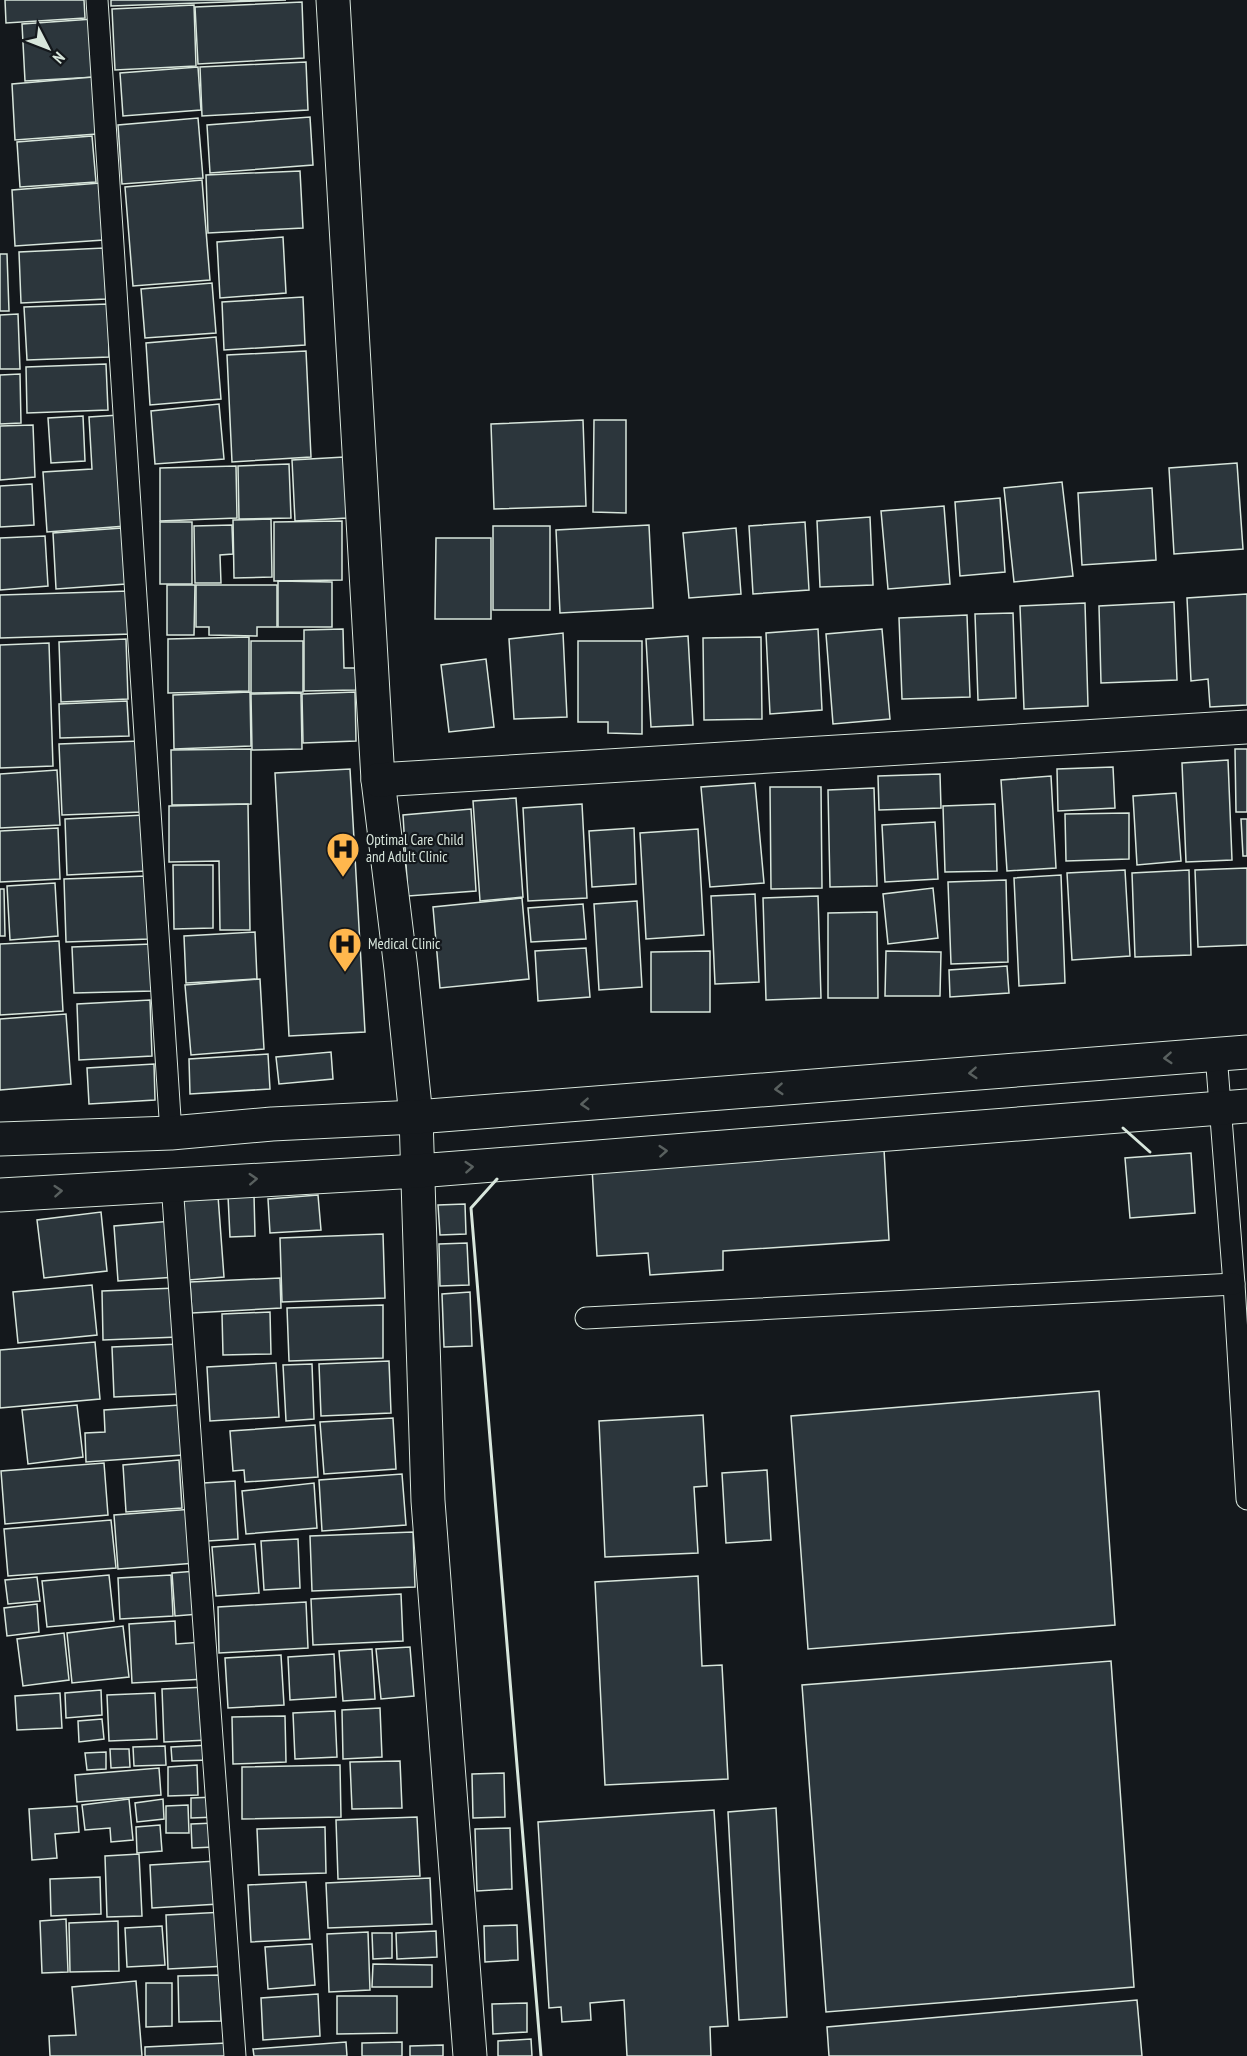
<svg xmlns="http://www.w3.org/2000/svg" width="1247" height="2056" viewBox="0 0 1247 2056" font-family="'PT Sans Narrow',sans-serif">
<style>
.building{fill:#2c363c;stroke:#d8e6dc;stroke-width:1.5}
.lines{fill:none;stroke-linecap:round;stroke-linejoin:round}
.lane-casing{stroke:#d8e6dc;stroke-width:23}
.street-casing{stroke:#d8e6dc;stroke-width:35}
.secondary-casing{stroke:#d8e6dc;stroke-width:35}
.lane{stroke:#14181c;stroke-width:21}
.street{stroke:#14181c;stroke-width:33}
.secondary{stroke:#14181c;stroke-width:33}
.wall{stroke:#d8e6dc;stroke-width:3}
.oneway{stroke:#59605f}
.labels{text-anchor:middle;stroke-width:4.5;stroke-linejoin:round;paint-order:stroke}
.poi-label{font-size:15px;fill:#d8e6dc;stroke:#14181c;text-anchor:start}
</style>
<rect width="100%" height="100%" fill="#14181c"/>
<g class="building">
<polygon points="5,0 84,0 85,18 6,23"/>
<polygon points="111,0 286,0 111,6"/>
<polygon points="302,2 304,58 198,64 195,7"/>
<polygon points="194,5 196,66 115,70 112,9"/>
<polygon points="93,19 96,77 25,81 22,24"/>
<polygon points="306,62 308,110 202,116 200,67"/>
<polygon points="198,67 201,110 123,116 120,73"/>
<polygon points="93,77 97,134 15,140 12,84"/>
<polygon points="310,117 313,165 210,173 207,125"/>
<polygon points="198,118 203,178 122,184 118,125"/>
<polygon points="92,136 96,182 20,187 17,142"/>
<polygon points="300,171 303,228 208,233 206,175"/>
<polygon points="202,180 210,280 133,286 125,187"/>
<polygon points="100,183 104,240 15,246 12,190"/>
<polygon points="283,237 286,293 220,298 217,242"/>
<polygon points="104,248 106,299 21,303 19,252"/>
<polygon points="0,254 7,254 9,311 0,311"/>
<polygon points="212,283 216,333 145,338 141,289"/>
<polygon points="303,297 305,345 224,350 222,302"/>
<polygon points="108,304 109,357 27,360 24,307"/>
<polygon points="18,314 20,369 0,369 0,315"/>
<polygon points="216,337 221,399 150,405 146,343"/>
<polygon points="306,351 311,457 232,462 227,355"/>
<polygon points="106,364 108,410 27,413 26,367"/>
<polygon points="20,374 21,423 0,424 0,375"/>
<polygon points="219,404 224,459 155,464 151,411"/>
<polygon points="119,415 126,526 47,532 43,472 92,469 89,417"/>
<polygon points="83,416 85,461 51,463 48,418"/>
<polygon points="583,420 586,506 494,509 491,424"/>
<polygon points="594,420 626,420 626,513 593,512"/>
<polygon points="33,425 35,477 0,480 0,426"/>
<polygon points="344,457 347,518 295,521 292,460"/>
<polygon points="1237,463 1243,549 1174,554 1169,468"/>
<polygon points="289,464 291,518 239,519 238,466"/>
<polygon points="236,466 237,518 160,521 160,468"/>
<polygon points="1062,482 1073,576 1014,582 1004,488"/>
<polygon points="32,484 34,525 0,527 0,486"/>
<polygon points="1152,488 1156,560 1082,565 1078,493"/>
<polygon points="1000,498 1005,572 960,576 955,502"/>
<polygon points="944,506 950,584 888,589 881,511"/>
<polygon points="870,517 873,585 820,587 817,521"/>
<polygon points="271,519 272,577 234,578 233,520"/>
<polygon points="342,521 342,580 274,581 274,522"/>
<rect x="160" y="522" width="32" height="62"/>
<polygon points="805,522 809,590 753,594 749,526"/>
<polygon points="232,525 233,554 220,555 221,583 195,583 194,526"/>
<polygon points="649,525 653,608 560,613 556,530"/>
<rect x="493" y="526" width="57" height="84"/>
<polygon points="122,528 126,584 56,589 53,533"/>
<polygon points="736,528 741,594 689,598 683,533"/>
<polygon points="45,536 48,586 0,590 0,538"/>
<polygon points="436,538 491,538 491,619 435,619"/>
<polygon points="278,581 332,582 332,627 278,627"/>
<polygon points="167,585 195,585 194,635 167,635"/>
<polygon points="196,585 277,585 277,627 257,627 257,636 209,635 209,627 196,627"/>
<polygon points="130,591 132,634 0,638 0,595"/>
<polygon points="1247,594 1247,705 1210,707 1208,679 1191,681 1187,598"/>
<polygon points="1174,602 1177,680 1101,683 1099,606"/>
<polygon points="1085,603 1088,706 1024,709 1020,606"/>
<polygon points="1013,613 1016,698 978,700 975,614"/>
<polygon points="967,615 970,697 902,699 899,618"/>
<polygon points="343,629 344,668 356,668 356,690 304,691 304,630"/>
<polygon points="818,629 822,710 770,714 766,633"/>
<polygon points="882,629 890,719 833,724 826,634"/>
<polygon points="563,633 567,717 514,719 509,639"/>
<polygon points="688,636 693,725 651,727 646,639"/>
<polygon points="249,637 249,691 168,693 168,639"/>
<polygon points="761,637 762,719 704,720 703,638"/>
<polygon points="126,639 128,699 61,702 59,642"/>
<polygon points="251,641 303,641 303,692 251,693"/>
<polygon points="578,641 642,641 642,734 608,733 608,722 578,722"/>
<polygon points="49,643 53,766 0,768 0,645"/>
<polygon points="486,659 494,727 449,732 441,665"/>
<polygon points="250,692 251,746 174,749 173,695"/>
<polygon points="355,692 356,741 303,743 302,694"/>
<polygon points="301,693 302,749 252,750 251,694"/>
<polygon points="127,701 129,736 60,738 59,704"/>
<polygon points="140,741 142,812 62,815 59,744"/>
<polygon points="251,749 251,804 172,805 171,750"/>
<polygon points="1235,749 1247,749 1247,812 1236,812"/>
<polygon points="1228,760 1232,860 1186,862 1182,763"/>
<polygon points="1113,767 1115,808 1058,811 1057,769"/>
<polygon points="350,769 365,1032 289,1036 275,773"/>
<polygon points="57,770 60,825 0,828 0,774"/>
<polygon points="940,774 941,808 879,810 878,776"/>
<polygon points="1051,776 1056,868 1007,871 1001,780"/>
<polygon points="755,783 764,883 710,887 701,787"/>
<polygon points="770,787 821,787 822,888 771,889"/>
<polygon points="874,788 877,886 830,887 828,790"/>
<polygon points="1176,793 1181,861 1137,865 1133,796"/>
<polygon points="516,798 523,897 480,901 473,801"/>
<polygon points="248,804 250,930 220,930 219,861 169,862 169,806"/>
<polygon points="582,804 587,898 528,901 523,808"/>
<polygon points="995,804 997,871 945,872 943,806"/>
<polygon points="471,809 476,891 408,896 403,815"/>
<polygon points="1129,813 1129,859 1066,861 1065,814"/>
<polygon points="144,815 146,871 67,875 65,819"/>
<polygon points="1241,819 1247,819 1247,856 1243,856"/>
<polygon points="935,822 938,879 885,882 882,825"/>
<polygon points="58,828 60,879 0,882 0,831"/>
<polygon points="634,828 636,884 592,887 589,831"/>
<polygon points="698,829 704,935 646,939 640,833"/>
<polygon points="173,865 213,865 213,928 174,929"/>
<polygon points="1247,868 1247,945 1198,947 1195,870"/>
<polygon points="1125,870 1130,956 1072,960 1067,873"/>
<polygon points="1189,870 1191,955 1135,957 1132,873"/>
<polygon points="1061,875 1065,983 1019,986 1014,878"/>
<polygon points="147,876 149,939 66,942 64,879"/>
<polygon points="1006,880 1008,962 951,964 948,882"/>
<polygon points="55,883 58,936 10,940 7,886"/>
<polygon points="933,888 938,938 888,944 883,894"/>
<polygon points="0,889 4,889 5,936 0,936"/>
<polygon points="755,894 759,982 715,984 711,896"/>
<polygon points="818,896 821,998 766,1000 763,898"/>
<polygon points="522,898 529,979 440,988 433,907"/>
<polygon points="637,901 642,987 599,990 594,904"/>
<polygon points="583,904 586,939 531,942 528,908"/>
<polygon points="877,912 878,998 828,998 828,913"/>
<polygon points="255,932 257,979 186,983 184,936"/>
<polygon points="59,941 63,1011 0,1015 0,944"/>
<polygon points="152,944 153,991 74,993 72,947"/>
<polygon points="586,948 590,997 538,1001 535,951"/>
<polygon points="710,951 710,1012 651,1012 651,952"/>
<polygon points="886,951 941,952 940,996 885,996"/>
<polygon points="1007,966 1009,993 950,997 949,970"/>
<polygon points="260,979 264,1049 191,1055 185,985"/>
<polygon points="150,1000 152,1056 79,1060 77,1004"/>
<polygon points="66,1014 71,1084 0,1090 0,1019"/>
<polygon points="331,1052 333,1079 279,1084 276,1057"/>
<polygon points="268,1054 270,1089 190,1094 189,1059"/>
<polygon points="154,1064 155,1100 89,1104 87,1068"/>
<polygon points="883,1131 889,1240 723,1251 723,1270 650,1275 648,1253 597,1256 591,1150"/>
<polygon points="1191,1153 1195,1213 1130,1218 1125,1158"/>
<polygon points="254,1195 255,1236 230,1237 228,1196"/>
<polygon points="318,1195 321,1230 270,1233 268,1199"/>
<polygon points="218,1196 224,1277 189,1280 183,1200"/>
<polygon points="465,1204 466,1234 440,1235 438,1205"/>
<polygon points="101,1212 107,1271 44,1278 37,1220"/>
<polygon points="172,1221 176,1277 118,1281 114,1226"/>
<polygon points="383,1234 385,1298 282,1302 280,1238"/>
<polygon points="467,1243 469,1285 440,1286 439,1244"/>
<polygon points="280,1278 281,1308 192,1313 190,1282"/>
<polygon points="92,1285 97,1335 18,1343 13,1292"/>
<polygon points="176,1288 178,1337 103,1340 102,1291"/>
<polygon points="470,1292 472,1346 444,1347 442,1294"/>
<polygon points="383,1305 383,1358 289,1361 287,1308"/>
<polygon points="270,1312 271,1354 223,1355 222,1314"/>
<polygon points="95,1342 100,1399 0,1408 0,1350"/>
<polygon points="180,1344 181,1394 114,1397 112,1347"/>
<polygon points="389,1361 391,1413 321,1416 319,1364"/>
<polygon points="276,1363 279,1417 210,1421 207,1367"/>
<polygon points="312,1364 314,1419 286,1421 283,1365"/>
<polygon points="1099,1391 1115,1625 808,1649 791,1416"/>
<polygon points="77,1405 83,1457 28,1464 22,1410"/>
<polygon points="180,1405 183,1455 86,1462 85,1433 105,1432 104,1410"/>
<polygon points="703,1415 707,1486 694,1487 698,1553 605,1557 599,1421"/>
<polygon points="393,1418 396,1469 324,1474 320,1422"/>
<polygon points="315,1425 318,1477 245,1482 244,1470 233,1471 230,1431"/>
<polygon points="179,1460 182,1508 126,1512 123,1465"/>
<polygon points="104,1463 108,1515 5,1524 1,1471"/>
<polygon points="767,1470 771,1540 726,1543 722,1473"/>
<polygon points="402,1474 406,1525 322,1531 319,1480"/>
<polygon points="235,1481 238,1539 208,1541 204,1483"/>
<polygon points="314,1483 317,1528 246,1534 242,1491"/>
<polygon points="193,1509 196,1563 118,1569 114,1515"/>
<polygon points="111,1520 116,1568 8,1576 4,1529"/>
<polygon points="413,1532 415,1587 312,1591 310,1536"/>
<polygon points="298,1539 300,1588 264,1590 261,1541"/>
<polygon points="255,1544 259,1593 216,1596 212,1547"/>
<polygon points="196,1571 199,1614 175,1616 172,1573"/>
<polygon points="109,1575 114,1621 47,1627 42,1581"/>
<polygon points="171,1575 173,1616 120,1619 118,1578"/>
<polygon points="698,1576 702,1666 722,1665 728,1779 605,1785 595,1582"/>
<polygon points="37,1577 40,1601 8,1604 5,1580"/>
<polygon points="401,1594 403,1641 313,1645 311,1599"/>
<polygon points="306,1602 308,1648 219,1653 218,1607"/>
<polygon points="37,1604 39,1632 7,1636 4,1608"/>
<polygon points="175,1621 176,1644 203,1642 205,1679 132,1683 129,1624"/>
<polygon points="123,1626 129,1677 72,1683 67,1633"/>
<polygon points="64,1633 69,1680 23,1686 17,1639"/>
<polygon points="410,1647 414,1696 381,1699 376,1649"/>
<polygon points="372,1649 375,1699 343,1701 339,1651"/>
<polygon points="334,1654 336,1697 290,1700 288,1657"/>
<polygon points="281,1655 284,1705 228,1708 225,1658"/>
<polygon points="1111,1661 1134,1987 826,2012 802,1685"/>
<polygon points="207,1687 209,1740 164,1742 162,1689"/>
<polygon points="101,1690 102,1715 66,1718 65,1693"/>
<polygon points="60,1693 62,1728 17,1730 15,1696"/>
<polygon points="155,1693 157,1739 109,1741 107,1695"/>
<polygon points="380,1708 382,1757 343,1759 342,1710"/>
<polygon points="335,1711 337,1757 295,1759 293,1713"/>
<polygon points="285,1716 286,1762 233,1764 232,1717"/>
<polygon points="102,1719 104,1739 79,1742 78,1721"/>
<polygon points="211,1745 212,1760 172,1761 171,1747"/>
<polygon points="165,1746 166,1765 134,1766 133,1747"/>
<polygon points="110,1749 129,1749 130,1767 111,1768"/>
<polygon points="106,1752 106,1769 87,1770 85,1753"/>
<polygon points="400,1761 402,1808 352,1809 350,1762"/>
<polygon points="197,1765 198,1795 168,1796 168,1767"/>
<polygon points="340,1765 341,1817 242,1819 242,1767"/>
<polygon points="159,1768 161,1795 77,1802 75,1775"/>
<polygon points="504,1773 505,1817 473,1818 472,1774"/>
<polygon points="215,1797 217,1817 191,1818 191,1798"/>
<polygon points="129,1799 133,1840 111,1842 110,1828 85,1830 82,1805"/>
<polygon points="163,1799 164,1819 137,1822 135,1803"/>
<polygon points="188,1805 189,1833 166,1833 166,1806"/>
<polygon points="77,1806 79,1832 55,1834 57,1858 32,1860 29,1809"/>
<polygon points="776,1808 787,2017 739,2020 728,1812"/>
<polygon points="714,1810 728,2026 710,2027 711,2056 627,2056 624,2000 590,2003 591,2020 562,2022 561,2007 549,2008 538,1822"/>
<polygon points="417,1817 420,1876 338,1879 336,1820"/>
<polygon points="214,1823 214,1847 192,1848 191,1824"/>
<polygon points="160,1825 162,1851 137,1853 136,1827"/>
<polygon points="325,1827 326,1873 259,1875 257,1829"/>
<polygon points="510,1828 512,1889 477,1891 475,1829"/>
<polygon points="139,1854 142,1916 107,1917 105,1856"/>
<polygon points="216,1861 219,1904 152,1908 150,1865"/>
<polygon points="100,1877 101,1914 51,1916 50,1879"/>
<polygon points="430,1878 432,1924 328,1928 326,1883"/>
<polygon points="306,1882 310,1939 251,1942 248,1885"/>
<polygon points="225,1912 227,1966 168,1969 166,1915"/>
<polygon points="66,1919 68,1972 42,1973 40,1921"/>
<polygon points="118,1921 119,1971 70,1972 69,1923"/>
<polygon points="517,1925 518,1960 485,1962 484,1926"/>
<polygon points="162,1926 165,1965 127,1967 125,1928"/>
<polygon points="436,1931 437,1957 397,1959 396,1933"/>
<polygon points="368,1932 370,1990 329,1992 327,1934"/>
<polygon points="372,1933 392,1933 392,1958 373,1959"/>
<polygon points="312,1944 315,1985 268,1989 265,1947"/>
<polygon points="373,1964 432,1965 432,1987 372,1987"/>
<polygon points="220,1975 221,2021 179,2022 178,1976"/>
<polygon points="136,1981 142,2056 50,2056 49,2036 76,2035 72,1987"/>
<polygon points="146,1983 172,1983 172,2026 146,2027"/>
<polygon points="318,1994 320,2036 263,2040 261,1998"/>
<polygon points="337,1996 397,1996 397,2033 337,2034"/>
<polygon points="1137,2000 1142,2056 829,2056 827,2027"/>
<polygon points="527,2003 527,2032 493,2034 492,2004"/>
<polygon points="531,2039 532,2056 498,2056 498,2041"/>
<polygon points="346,2042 347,2056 254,2056 253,2049"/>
<polygon points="402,2042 402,2056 362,2056 362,2043"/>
<polygon points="226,2043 227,2056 145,2056 145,2047"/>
<polygon points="443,2045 443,2056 410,2056 410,2046"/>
</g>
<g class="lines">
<g class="lane-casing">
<g id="lane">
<polyline points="97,0 171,1133"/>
<polyline points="1216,1054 1234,1284 1247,1499"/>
<polyline points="172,1184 235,2056"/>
<polyline points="586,1318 1234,1284"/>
</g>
</g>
<g class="street-casing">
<g id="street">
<polyline points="333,0 378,780 401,969 416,1117 428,1501 470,2056"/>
<polyline points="378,780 1247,727"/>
</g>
</g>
<g class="secondary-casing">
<g id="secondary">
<polyline points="0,1139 171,1133 272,1124 416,1117 1247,1052"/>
<polyline points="0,1195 418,1171 1247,1106"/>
</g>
</g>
<use href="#lane" class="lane"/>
<use href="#street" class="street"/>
<use href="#secondary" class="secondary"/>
<g class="wall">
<polyline points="1123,1128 1150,1152"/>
<polyline points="497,1179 471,1208 541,2056"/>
</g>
</g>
<defs><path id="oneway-chevron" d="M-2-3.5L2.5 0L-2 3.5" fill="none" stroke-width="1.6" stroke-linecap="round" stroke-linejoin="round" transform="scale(1.5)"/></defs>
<g class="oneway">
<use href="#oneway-chevron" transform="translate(1168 1058) rotate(176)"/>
<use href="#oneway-chevron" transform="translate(973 1073) rotate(176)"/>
<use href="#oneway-chevron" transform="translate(779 1089) rotate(176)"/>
<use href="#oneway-chevron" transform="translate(585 1104) rotate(176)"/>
<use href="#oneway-chevron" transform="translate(663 1151) rotate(-4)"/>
<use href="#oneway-chevron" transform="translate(469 1167) rotate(-4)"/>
<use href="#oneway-chevron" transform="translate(253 1179) rotate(-3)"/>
<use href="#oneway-chevron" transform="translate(58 1191) rotate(-4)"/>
</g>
<defs>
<g id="hospital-pin" transform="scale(1.725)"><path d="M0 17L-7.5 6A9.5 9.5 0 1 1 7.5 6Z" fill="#ffb74d" stroke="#14181c"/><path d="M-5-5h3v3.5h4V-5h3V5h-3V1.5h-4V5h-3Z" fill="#111"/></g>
</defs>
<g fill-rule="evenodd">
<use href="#hospital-pin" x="343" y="849"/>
<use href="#hospital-pin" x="345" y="944"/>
</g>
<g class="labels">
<g class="poi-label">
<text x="366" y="845">Optimal Care Child<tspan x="366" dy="17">and Adult Clinic</tspan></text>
<text x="368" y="949">Medical Clinic</text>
</g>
</g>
<g transform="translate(48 48) rotate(132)" stroke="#14181c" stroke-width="4.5" paint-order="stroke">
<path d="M0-4.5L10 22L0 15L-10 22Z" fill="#d8e6dc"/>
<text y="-9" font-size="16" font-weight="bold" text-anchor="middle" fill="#d8e6dc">N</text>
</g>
</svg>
